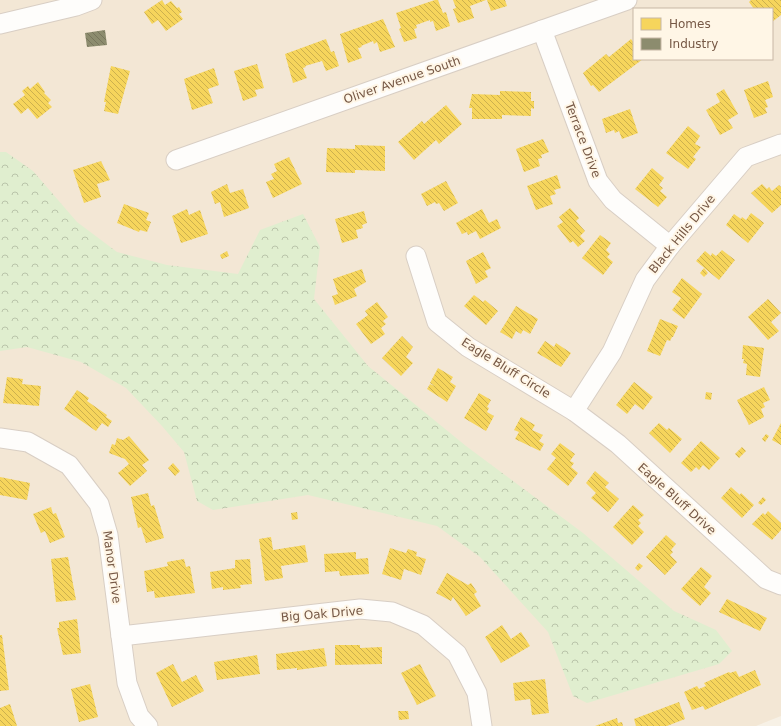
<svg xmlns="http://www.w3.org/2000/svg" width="781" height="726" viewBox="0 0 781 726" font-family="'DejaVu Sans',sans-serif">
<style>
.residential{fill:#f3e7d5;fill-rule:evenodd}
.forest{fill:url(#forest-crowns)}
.homes{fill:url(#homes-back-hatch)}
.industry{fill:url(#industry-back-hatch)}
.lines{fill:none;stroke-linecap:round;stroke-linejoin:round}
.minor-casing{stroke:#d8cec4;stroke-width:21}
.minor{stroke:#fefdfb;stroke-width:19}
.labels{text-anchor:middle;stroke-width:4;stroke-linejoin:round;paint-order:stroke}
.street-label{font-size:12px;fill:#765845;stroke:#fff6e6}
</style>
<defs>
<pattern id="forest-crowns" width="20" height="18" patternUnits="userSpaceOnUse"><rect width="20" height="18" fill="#e0eecf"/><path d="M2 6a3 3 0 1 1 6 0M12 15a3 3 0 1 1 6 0" fill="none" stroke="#bac4aa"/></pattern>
<pattern id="homes-back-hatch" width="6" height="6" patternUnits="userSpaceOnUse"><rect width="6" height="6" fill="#f6d55c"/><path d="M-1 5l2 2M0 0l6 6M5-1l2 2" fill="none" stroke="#ccb04e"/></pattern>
<pattern id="industry-back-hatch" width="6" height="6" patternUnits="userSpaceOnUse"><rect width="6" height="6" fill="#8c8c6e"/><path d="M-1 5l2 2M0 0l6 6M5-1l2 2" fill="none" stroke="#77755c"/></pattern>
</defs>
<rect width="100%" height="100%" fill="#f7f1e6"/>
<path class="residential" d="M0,0H781V716L756,726H0ZM634,9H772V59H634Z"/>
<polygon class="forest" points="0,152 6,152 33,171 77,222 117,252 167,265 238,274 260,230 303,214 320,247 314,299 368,366 466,446 583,533 674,611 716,630 732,651 719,664 587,703 573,696 548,632 480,557 437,526 308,495 213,510 197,501 184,452 162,426 126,388 81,362 27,347 0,351"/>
<g class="homes">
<polygon points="162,0 165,5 171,1 177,8 179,7 182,12 179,14 183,19 166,31 158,20 152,24 144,12"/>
<polygon points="435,0 438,0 443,13 446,12 450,26 436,31 433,21 430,22 430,20 416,25 417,28 414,29 417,38 404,42 399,29 401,28 396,13"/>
<polygon points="453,0 486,0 470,6 474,18 458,23 453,9 456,8"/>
<polygon points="487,0 505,0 507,6 491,11"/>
<polygon points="751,0 781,0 781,15 772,22 772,9 754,9 749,2"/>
<polygon points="383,19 395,47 380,52 377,42 374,44 373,41 361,46 362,47 358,48 362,58 348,63 340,34"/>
<polygon points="326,39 331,52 334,51 339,66 326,71 322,61 305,66 306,67 303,68 307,78 293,83 285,54"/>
<polygon points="631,39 634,43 634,59 643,59 599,92 593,85 591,86 583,73 606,54 609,57"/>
<polygon points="257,64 264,88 255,90 257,96 243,101 234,71"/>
<polygon points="111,66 130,71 118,114 104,111 106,102 104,102"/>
<polygon points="214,68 219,85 208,89 213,103 192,110 184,79"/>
<polygon points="768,81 773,97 765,100 768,107 765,108 767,113 754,118 744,90"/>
<polygon points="38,82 45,92 44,93 51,100 48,103 52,107 37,119 28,108 21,114 13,104 25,95 22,91 28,86 30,89"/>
<polygon points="724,89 738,114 728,120 733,128 720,135 706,110 720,102 716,94"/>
<polygon points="500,91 531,92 531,101 534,101 534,109 531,108 531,116 502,115 502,119 472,119 472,108 469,108 472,94 500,95"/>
<polygon points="446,105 462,124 439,144 436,140 414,160 398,142 422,121 424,124"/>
<polygon points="630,109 638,133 622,139 619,131 615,133 614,130 606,133 602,119"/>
<polygon points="688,126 700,136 695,144 701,147 693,157 696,159 688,169 666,153"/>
<polygon points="543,139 549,152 541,155 542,158 538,159 540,166 524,172 516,149"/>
<polygon points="355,145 385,146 385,171 355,170 355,173 326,172 327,148 355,149"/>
<polygon points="289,157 302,184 273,198 266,182 274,179 271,174 277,171 274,164"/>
<polygon points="101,161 110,180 97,184 101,197 84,203 73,170"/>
<polygon points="652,168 664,178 659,185 663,188 660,191 667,197 658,207 635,189"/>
<polygon points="557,175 561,188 554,190 556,194 550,196 553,204 536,210 527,186"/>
<polygon points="446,181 458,203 444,211 439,203 436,204 435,202 427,206 421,194"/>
<polygon points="227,184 230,193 243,189 249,208 224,217 220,202 215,204 211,192"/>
<polygon points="762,184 767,189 769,187 772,191 779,185 781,187 781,205 772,213 751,193"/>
<polygon points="124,204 149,213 146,220 151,222 147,232 140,230 139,232 117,223"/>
<polygon points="570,208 579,218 576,221 585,231 580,236 585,241 578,247 573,241 570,243 557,226 563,222 559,217"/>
<polygon points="187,209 189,215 200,210 208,234 181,243 172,216"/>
<polygon points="482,209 489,223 497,219 501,228 480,239 476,231 468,235 467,232 462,234 456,223"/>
<polygon points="364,211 367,223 362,225 363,228 356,230 358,238 342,243 335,219"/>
<polygon points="751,213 764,223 748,243 726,225 734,214 741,219 742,217 746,220"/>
<polygon points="600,235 611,243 606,250 610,254 607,257 613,262 603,275 582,258"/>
<polygon points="722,250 735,260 719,280 696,261 705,251 711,256 712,253 716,256"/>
<polygon points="227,251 229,256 222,259 220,255"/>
<polygon points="483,252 491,268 485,271 488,277 476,284 466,261"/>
<polygon points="704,268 708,273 704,277 700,273"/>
<polygon points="362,269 366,282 354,289 357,296 335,305 332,296 338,294 333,279"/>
<polygon points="682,278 702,294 684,319 672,310 681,298 672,292"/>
<polygon points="474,295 483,302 485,300 498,311 486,325 464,306"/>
<polygon points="768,299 781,313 771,322 779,331 768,340 748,317"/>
<polygon points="377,302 388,317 383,321 386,324 381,328 385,334 371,344 356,324 368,315 365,311"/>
<polygon points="516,306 538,319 530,334 523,330 521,334 516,331 512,339 500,332"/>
<polygon points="660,319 678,326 673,337 672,337 670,341 667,340 660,356 647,351"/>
<polygon points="402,336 413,347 406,357 413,363 401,376 382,358"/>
<polygon points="545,341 554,347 556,343 571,353 561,367 537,353"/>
<polygon points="743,345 764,348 760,377 746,375 747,364 743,363 744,359 742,359"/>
<polygon points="438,368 453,377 450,382 456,386 447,402 427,389 430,384 435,386 430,383"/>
<polygon points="7,377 23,379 22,384 41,386 39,406 3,403"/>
<polygon points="634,382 653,397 643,410 635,404 627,414 616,405"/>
<polygon points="764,387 770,400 763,403 765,407 761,409 764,417 749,425 737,400"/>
<polygon points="77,390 89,398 87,401 107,415 106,417 112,421 108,427 102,423 96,431 64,409"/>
<polygon points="706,392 712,393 711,400 705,399"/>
<polygon points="479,393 491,400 487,407 489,408 487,412 494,416 486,431 464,418"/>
<polygon points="521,417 535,425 532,430 543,435 539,441 544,444 540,451 515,439 519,432 514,430"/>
<polygon points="659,423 667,430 669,428 682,439 670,453 649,433"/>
<polygon points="781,423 781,445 772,440"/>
<polygon points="766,434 769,436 765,442 762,439"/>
<polygon points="129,436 149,460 142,465 147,471 130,486 118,473 129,464 125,459 109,453 112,444 115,445 117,438 123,440"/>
<polygon points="701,441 720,458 709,470 703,465 699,470 696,467 691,472 681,463"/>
<polygon points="560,443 575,454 570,461 574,463 571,467 578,473 568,486 547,469 556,458 551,454"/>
<polygon points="742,447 746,451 739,458 735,454"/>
<polygon points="173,463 180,471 175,476 168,468"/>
<polygon points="595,471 609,483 605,487 619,499 608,512 591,498 596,493 586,483"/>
<polygon points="0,477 30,483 27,500 0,495"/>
<polygon points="731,487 740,495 741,493 754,505 742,518 721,498"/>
<polygon points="148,493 151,506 154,505 164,538 146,543 141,527 138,528 131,497"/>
<polygon points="763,497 766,500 761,505 758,503"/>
<polygon points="633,505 644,515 638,520 641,523 638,526 644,532 632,545 613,527"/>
<polygon points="51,507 53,514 56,513 65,537 50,543 45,531 41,533 33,514"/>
<polygon points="768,511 781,523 781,530 772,540 752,524 763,513 765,515"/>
<polygon points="297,512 298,519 292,520 291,513"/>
<polygon points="666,535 676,544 671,550 673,552 670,555 677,562 665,575 646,557"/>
<polygon points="271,537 273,550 305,545 308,562 281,566 283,578 265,581 259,539"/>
<polygon points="390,548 406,553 408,549 417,552 416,556 426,559 421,575 404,569 401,580 382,574"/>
<polygon points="356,552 356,559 368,558 369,574 340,576 339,571 325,572 324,554"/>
<polygon points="68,557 76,600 56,602 51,559"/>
<polygon points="184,559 186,567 190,566 195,593 155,598 154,591 147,592 144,571 168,566 167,562"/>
<polygon points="250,559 252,584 240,585 241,588 223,590 223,587 212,589 210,572 235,568 235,560"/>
<polygon points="639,563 643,566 638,571 635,568"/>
<polygon points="701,567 712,576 704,587 711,593 700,606 681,589"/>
<polygon points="447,573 468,585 471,583 477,592 474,594 481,606 466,616 453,597 451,601 436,593"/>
<polygon points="727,599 767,618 760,631 719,612"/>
<polygon points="77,619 81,653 63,655 57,628 59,628 59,622"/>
<polygon points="502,625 511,639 521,632 530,646 501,663 485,637"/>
<polygon points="0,635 2,635 9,690 0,691"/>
<polygon points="335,645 360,645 360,648 382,647 382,664 335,665"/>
<polygon points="324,648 327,666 297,670 297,668 277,670 276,654"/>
<polygon points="257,655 260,674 217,680 214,662"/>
<polygon points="173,664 182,682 196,675 204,691 172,707 156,673"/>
<polygon points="420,664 436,696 417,705 401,673"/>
<polygon points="755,670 761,685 705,710 703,706 692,710 684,692 697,686 699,689 706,686 704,683 729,672 730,673 736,671 739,677"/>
<polygon points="545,679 549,713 532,715 530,699 515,701 513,683"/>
<polygon points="90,684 98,717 79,722 71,689"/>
<polygon points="679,702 685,719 667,726 636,726 634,719"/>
<polygon points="10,704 17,726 0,726 0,708"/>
<polygon points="398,711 408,711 409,719 399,720"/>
<polygon points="617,718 618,723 622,722 623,726 595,726"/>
</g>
<polygon class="industry" points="105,30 107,45 87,47 85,33"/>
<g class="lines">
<g class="minor-casing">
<g id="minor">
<polyline points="0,24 76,6 92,0"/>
<polyline points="542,30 598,181 613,200 670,246"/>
<polyline points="176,160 627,0"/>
<polyline points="416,256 437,322 468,347 574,411 618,444 766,579 781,585"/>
<polyline points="574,411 612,352 645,280 670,246 746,157 781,144"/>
<polyline points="0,438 28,442 69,465 99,504 108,535 127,683 139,716 148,726"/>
<polyline points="121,636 360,609 392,612 423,625 457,654 477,693 482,726"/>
</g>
</g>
<use href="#minor" class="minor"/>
</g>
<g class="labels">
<g class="street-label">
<text transform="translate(402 80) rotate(-19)" y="4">Oliver Avenue South</text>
<text transform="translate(583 140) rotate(69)" y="4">Terrace Drive</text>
<text transform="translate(682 234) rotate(-51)" y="4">Black Hills Drive</text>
<text transform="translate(506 368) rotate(32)" y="4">Eagle Bluff Circle</text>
<text transform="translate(677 499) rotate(42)" y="4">Eagle Bluff Drive</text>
<text transform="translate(112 567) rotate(82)" y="4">Manor Drive</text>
<text transform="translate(322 614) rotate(-5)" y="4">Big Oak Drive</text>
</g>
</g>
<rect x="633" y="8" width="140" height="52" fill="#fff6e6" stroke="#c8b7a6"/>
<rect x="641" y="18" width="20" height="12" fill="#f6d55c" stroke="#c8b7a6"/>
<text x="669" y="28" font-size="12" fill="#765845">Homes</text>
<rect x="641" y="38" width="20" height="12" fill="#8c8c6e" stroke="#c8b7a6"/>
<text x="669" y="48" font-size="12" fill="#765845">Industry</text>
</svg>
